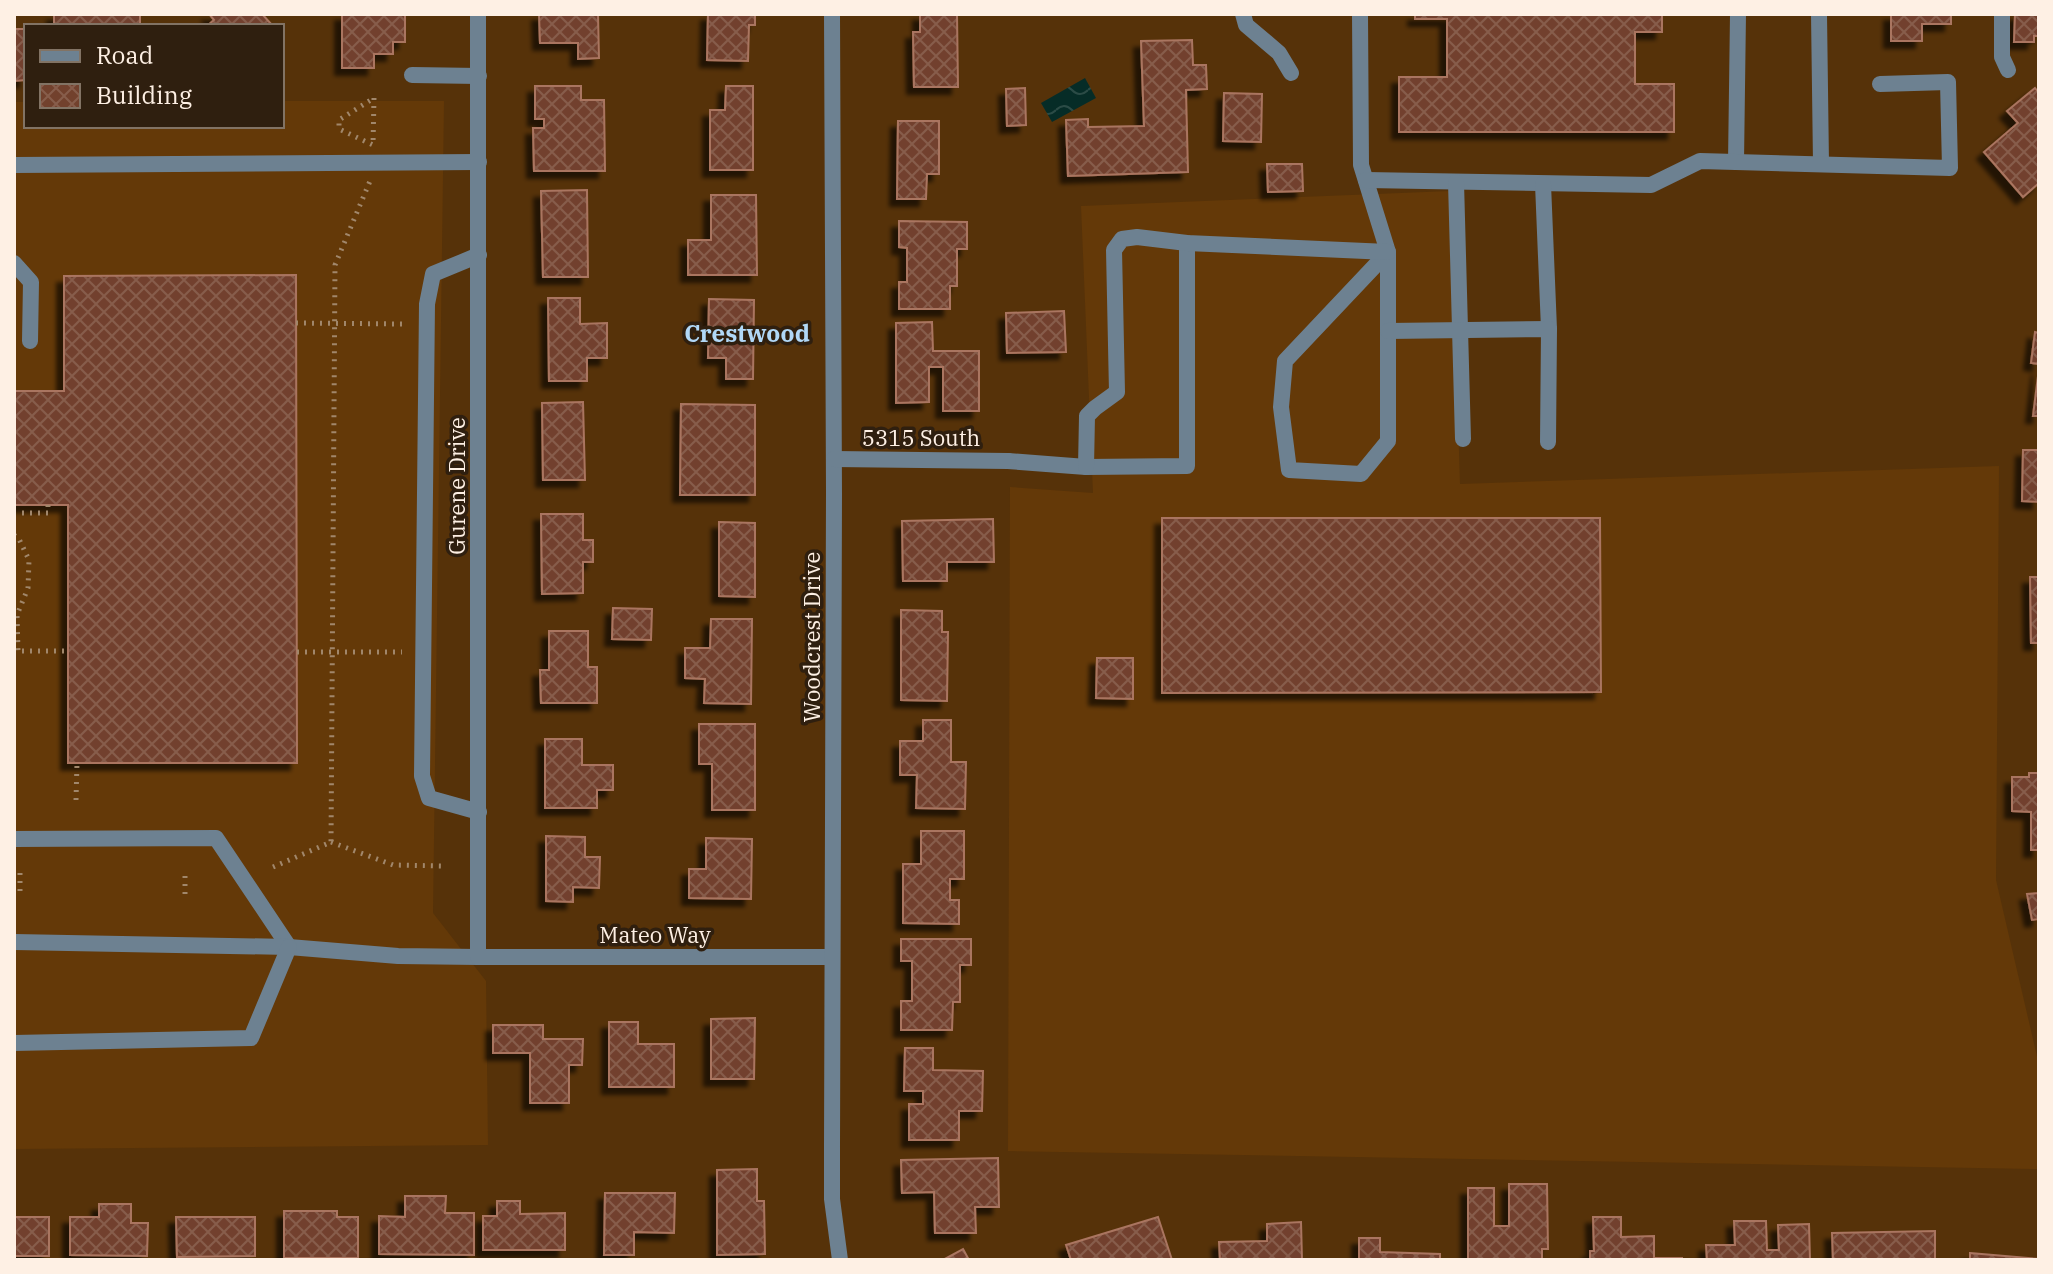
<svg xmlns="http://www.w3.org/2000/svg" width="2053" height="1274" viewBox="0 0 2053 1274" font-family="'IBM Plex Serif',serif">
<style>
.built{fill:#643908}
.water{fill:url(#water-waves)}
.building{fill:url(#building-cross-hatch);stroke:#aa7560;stroke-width:2;filter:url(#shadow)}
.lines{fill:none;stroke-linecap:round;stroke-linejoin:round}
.path{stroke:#a1876b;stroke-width:5;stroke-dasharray:2 6;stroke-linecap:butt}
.service{stroke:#6d8191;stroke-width:16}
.minor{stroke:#6d8191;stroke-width:16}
.labels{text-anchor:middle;stroke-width:7;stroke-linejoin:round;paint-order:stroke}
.street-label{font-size:22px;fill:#fef0e4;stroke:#2f1f0f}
.neighbourhood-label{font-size:24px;font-weight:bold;fill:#b1d8f7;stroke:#2f1f0f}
</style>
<defs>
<pattern id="water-waves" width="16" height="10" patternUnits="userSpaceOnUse" patternTransform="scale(2)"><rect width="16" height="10" fill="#062c27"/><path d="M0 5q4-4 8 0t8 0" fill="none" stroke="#2b4b46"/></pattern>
<pattern id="building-cross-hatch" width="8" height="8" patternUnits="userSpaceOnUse" patternTransform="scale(2)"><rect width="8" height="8" fill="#72412d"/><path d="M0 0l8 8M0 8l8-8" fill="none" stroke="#875d4b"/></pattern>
<filter id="shadow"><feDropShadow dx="-7" dy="7" stdDeviation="2" flood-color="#0009"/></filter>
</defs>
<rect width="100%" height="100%" fill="#563209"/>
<g class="built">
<polygon points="282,101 444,101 433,913 486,981 488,1145 14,1149 14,102 26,102 26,126 282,126"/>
<polygon points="1451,191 1460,484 1999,466 1996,880 2039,1065 2039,1169 1008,1151 1010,487 1093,493 1081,206"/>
</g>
<polygon class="water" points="1085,78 1096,98 1052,122 1041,103"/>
<g class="building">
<rect x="54" y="14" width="86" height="12"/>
<polygon points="209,14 262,14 273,26 207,26 214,20"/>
<polygon points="342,14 405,14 405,42 393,42 393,54 374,54 374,68 342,68"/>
<polygon points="539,14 598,14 599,58 578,59 578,43 540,43"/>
<polygon points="708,14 755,14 755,25 749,25 748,61 707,60"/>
<polygon points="920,14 957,14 958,87 914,87 913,32 920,32"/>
<polygon points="1415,14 1662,14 1662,32 1635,32 1635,84 1674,84 1674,132 1399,132 1399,77 1447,77 1447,19 1415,19"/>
<polygon points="1891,14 1951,14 1951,24 1922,24 1922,41 1891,41"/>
<polygon points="2015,14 2039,14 2039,36 2034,36 2034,42 2014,42"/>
<polygon points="14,29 26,29 26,80 14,81"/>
<polygon points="1192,40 1193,65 1206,65 1207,89 1186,90 1188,172 1068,176 1066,120 1088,119 1088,127 1144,126 1141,41"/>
<polygon points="535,86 581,86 581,100 604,100 605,171 534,171 533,128 544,128 544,119 535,119"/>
<polygon points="726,86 753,86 753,170 710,170 710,110 725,110"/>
<polygon points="1025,88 1026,125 1007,126 1006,89"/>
<polygon points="2035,88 2039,93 2039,183 2023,197 1984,152 2018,123 2007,111"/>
<polygon points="1224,93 1262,94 1261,142 1223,141"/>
<polygon points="898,121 939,121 939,174 927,174 926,199 897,199"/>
<polygon points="1267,164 1302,164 1303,191 1268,192"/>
<polygon points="587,190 588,277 543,277 541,191"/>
<polygon points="711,195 756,195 757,275 688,275 688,240 711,240"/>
<polygon points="899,221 967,222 967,249 957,249 957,286 950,286 950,309 899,309 899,282 907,282 907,248 899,247"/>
<polygon points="296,275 297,763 68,763 68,505 14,505 14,391 64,391 64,276"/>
<polygon points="548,298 580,298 580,324 607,323 607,358 587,358 587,381 549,381"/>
<polygon points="709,299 754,300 753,379 726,379 726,358 708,358"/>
<polygon points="1064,311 1066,352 1007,353 1006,313"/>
<polygon points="932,322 933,351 979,351 979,411 943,411 943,367 929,367 929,402 896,403 896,323"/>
<polygon points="2035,332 2039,333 2039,364 2031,363"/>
<polygon points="2039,368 2039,416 2033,416"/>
<polygon points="583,402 585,480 543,480 542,403"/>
<polygon points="681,404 755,405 755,495 680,495"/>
<polygon points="2023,450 2039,450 2039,502 2022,501"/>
<polygon points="541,514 583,514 583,540 593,540 593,562 583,562 583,593 542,594"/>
<polygon points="1162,518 1600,518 1601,692 1162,693"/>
<polygon points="993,519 994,562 947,562 947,581 903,581 902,521"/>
<polygon points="719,522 755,523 755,597 719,596"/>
<polygon points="2030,577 2039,577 2039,643 2031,643"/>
<polygon points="613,608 652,609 651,640 612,639"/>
<polygon points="901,610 942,611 942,632 948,632 947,701 901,700"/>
<polygon points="711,619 752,619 751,704 704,703 705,679 685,678 685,648 710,648"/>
<polygon points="549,631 588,631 588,667 597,667 597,703 541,703 540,670 549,670"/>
<polygon points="1097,658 1133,658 1133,699 1096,698"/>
<polygon points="923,720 951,720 951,762 966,762 965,809 916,808 917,775 900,775 900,741 923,741"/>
<polygon points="699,724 755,724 755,810 712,810 712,764 699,764"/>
<polygon points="545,739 582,739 582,765 613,765 613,790 597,790 597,808 545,808"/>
<polygon points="2029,773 2039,773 2039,850 2031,850 2031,812 2012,811 2012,777 2029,777"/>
<polygon points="921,831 964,831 964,879 950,879 950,900 959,900 959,924 903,923 903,864 921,864"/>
<polygon points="546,836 585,837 585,857 600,857 599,888 573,887 573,902 546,901"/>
<polygon points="706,838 752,839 751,899 689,898 689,869 706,869"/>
<polygon points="2039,893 2039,919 2032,920 2027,894"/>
<polygon points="901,939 971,939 971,965 960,965 960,1002 953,1002 952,1030 901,1030 901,1001 912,1001 912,961 901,961"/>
<polygon points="755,1018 754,1079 711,1079 711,1019"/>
<polygon points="609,1022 638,1022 638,1044 674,1044 674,1087 609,1087"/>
<polygon points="493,1025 543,1025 543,1039 583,1039 582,1065 569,1065 569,1103 530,1103 530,1053 493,1053"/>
<polygon points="905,1048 933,1048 933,1070 983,1071 982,1111 959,1111 959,1140 909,1140 909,1104 923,1104 923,1091 904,1091"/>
<polygon points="998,1158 999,1207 975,1207 976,1233 935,1233 934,1192 902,1193 901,1160"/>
<polygon points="757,1169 757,1201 764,1201 765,1254 717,1255 717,1170"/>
<polygon points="1509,1184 1547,1184 1548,1249 1542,1249 1542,1260 1468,1260 1468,1188 1494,1188 1494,1226 1509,1226"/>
<polygon points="605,1193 675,1193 674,1233 634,1232 634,1255 604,1255"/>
<polygon points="405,1196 446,1196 445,1213 474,1213 474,1255 379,1254 379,1216 405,1217"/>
<polygon points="497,1201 520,1201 520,1214 565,1213 565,1250 483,1250 483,1216 497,1216"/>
<polygon points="99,1204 131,1204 131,1223 148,1223 147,1256 70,1255 70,1217 99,1217"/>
<polygon points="284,1211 337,1211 337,1217 358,1217 358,1258 284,1258"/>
<rect x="14" y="1217" width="35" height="39"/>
<polygon points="176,1217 255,1217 255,1256 177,1257"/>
<polygon points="1158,1217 1172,1260 1071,1260 1066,1245"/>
<polygon points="1593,1217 1621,1217 1621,1237 1654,1236 1654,1258 1682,1258 1682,1260 1590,1260 1590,1251 1594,1251"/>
<polygon points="1734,1221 1766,1221 1767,1250 1779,1250 1778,1225 1809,1224 1810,1260 1707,1260 1706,1245 1735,1245"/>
<polygon points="1301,1222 1302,1260 1220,1260 1219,1242 1267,1241 1267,1224"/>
<polygon points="1935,1231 1935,1260 1833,1260 1832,1233"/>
<polygon points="1359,1238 1380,1238 1380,1252 1440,1254 1440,1260 1359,1260"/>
<polygon points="963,1249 969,1260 943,1260"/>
<polygon points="1970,1253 2039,1259 2039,1260 1970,1260"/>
</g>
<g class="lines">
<g class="path">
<polygon points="374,98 373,145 339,129 339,120"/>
<polyline points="296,323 405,324"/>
<polyline points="14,513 48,513 48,505"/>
<polyline points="14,535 19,539 29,560 28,588 17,615 18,651"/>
<polyline points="14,651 68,651"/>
<polyline points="297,652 402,652"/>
<polyline points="76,800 77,763"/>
<polyline points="331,842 393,865 444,866"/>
<polyline points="273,867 331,842 335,265 370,181"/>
<polyline points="20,873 20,896"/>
<polyline points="185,894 185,871"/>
</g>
<g class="service">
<polyline points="1243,14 1246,25 1279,53 1291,73"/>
<polyline points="1360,14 1361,165 1388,252 1388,441 1361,474 1289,470 1281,407 1285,361 1388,252"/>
<polyline points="1819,14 1821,164"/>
<polyline points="2002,14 2002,57 2008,70"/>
<polyline points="412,75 479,76"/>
<polyline points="1736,162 1738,14"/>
<polyline points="14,165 479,162"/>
<polyline points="1366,180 1651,185 1700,161 1950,168 1948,82 1880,84"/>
<polyline points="1456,182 1463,439"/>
<polyline points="1543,184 1549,329"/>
<polyline points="14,263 31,282 30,341"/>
<polyline points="1388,331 1549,329 1548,442"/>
<polyline points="1008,461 1086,467 1187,466 1187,243"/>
<polyline points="1086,467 1087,416 1095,408 1117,392 1114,250 1122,239 1137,237 1187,243 1388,252"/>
<polyline points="479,812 429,798 422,776 427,304 433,274 479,255"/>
<polyline points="14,839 216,838 289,947"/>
<polyline points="14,942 289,947 398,956 478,957"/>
<polyline points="14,1043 251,1038 289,947"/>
</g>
<g class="minor">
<polyline points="478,14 478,957 832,957"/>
<polyline points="832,14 834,493 832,1147 832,1199 840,1260"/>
<polyline points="834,459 1008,461"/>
</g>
</g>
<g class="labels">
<g class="street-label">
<text x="921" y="446">5315 South</text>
<text transform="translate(457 486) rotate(-90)" y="8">Gurene Drive</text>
<text transform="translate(812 637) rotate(-90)" y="8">Woodcrest Drive</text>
<text x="655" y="943">Mateo Way</text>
</g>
<g class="neighbourhood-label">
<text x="747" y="342">Crestwood</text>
</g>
</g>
<rect width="2053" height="1274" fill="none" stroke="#fef0e4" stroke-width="32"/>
<rect x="24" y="24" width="260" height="104" fill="#2f1f0f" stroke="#827364" stroke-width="2"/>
<rect x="40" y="50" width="40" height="12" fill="#6d8191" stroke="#827364" stroke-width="2"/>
<text x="96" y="64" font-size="24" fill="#fef0e4">Road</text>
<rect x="40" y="84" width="40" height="24" fill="url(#building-cross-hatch)" stroke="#827364" stroke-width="2"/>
<text x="96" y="104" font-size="24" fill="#fef0e4">Building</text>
</svg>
